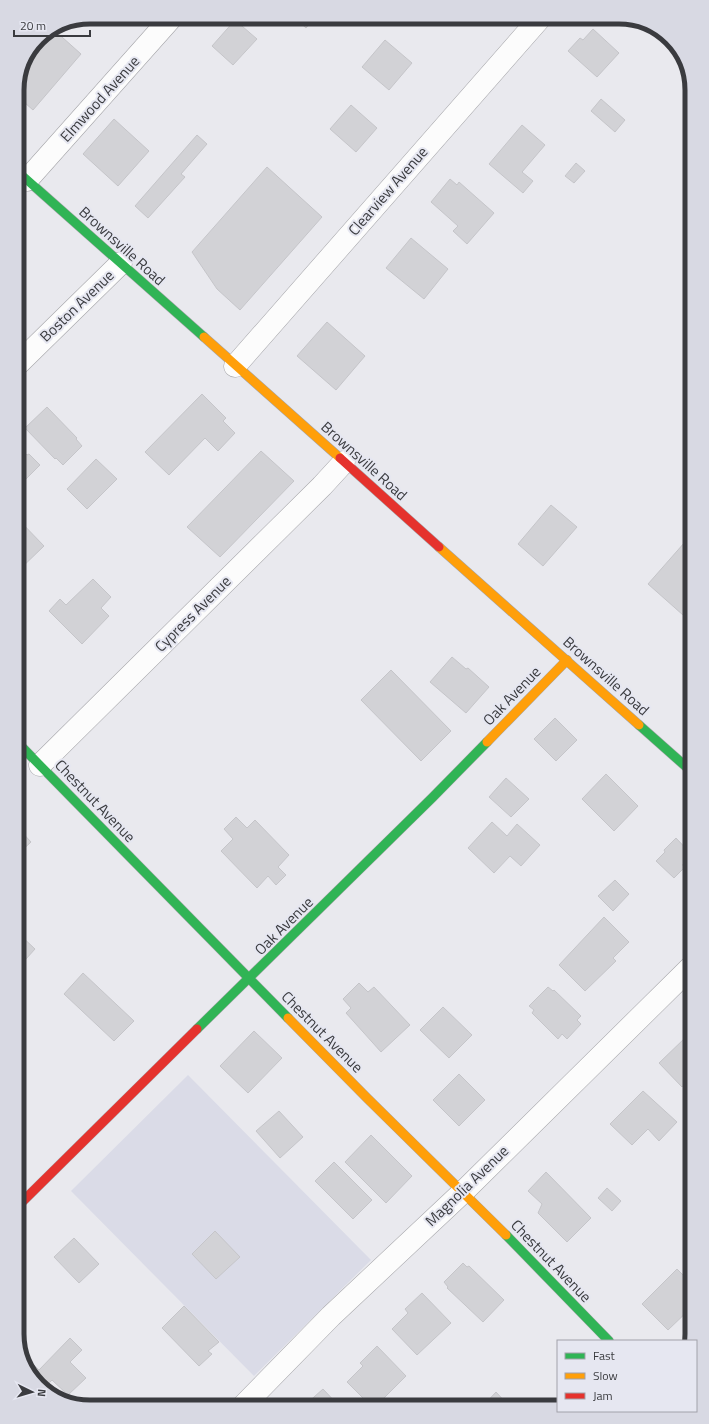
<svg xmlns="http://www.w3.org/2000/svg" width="709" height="1424" viewBox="0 0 709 1424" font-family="'Titillium Web',sans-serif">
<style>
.built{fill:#dadbe7}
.building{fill:#d2d2d6;stroke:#c5c5c9}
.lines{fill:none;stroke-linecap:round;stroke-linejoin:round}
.street-casing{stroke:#a5a5a9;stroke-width:23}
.fast-casing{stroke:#a5a5a9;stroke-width:10}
.slow-casing{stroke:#a5a5a9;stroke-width:10}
.jam-casing{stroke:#a5a5a9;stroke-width:10}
.street{stroke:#fcfcfc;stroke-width:22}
.fast{stroke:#30b455;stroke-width:9}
.slow{stroke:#ff9f0a;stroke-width:9}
.jam{stroke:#e5322d;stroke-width:9}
.labels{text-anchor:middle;stroke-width:4;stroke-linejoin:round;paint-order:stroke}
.street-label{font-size:15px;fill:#3a3b3f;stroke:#e6e7f1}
.rim{fill:none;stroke:#3a3b3f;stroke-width:5}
</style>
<rect width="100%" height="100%" fill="#e9e9ee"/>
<polygon class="built" points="188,1075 371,1260 254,1376 71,1191"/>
<g class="building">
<polygon points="294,17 315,17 306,28"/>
<polygon points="235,20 257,39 233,65 212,46"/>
<polygon points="53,29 81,54 33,110 17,96 17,86 34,49 48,32"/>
<polygon points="593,29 619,53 597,77 568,51 580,38 583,40"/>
<polygon points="385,40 412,63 389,90 362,67"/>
<polygon points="601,99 625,120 615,132 591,111"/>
<polygon points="351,105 377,128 356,152 330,129"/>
<polygon points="114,119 149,151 118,186 83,154"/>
<polygon points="522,125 545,145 522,172 533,181 523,193 489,164"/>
<polygon points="197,135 207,144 181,174 185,177 148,218 135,206"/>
<polygon points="576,163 585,171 574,183 565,176"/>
<polygon points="267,167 322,217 240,310 217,289 192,252"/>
<polygon points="450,179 457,185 459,182 494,213 467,244 453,231 458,226 431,202"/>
<polygon points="411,238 448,269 424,299 386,268"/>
<polygon points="327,322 365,356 336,390 297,356"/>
<polygon points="202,394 226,418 223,421 235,433 218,451 205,438 169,475 145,452"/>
<polygon points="47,407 77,438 76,439 82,446 63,465 56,458 55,459 25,428"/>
<polygon points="17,445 27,455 29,454 40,465 26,479 17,470"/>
<polygon points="261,451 294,481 220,557 187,527"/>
<polygon points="96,459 117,479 87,509 67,489"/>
<polygon points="551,505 577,527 543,566 518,544"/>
<polygon points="17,518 44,546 17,572"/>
<polygon points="692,534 692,623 648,584"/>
<polygon points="93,579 111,597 101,608 109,616 82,644 49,611 60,599 66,605"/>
<polygon points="452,657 466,669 468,668 489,687 466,713 430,682"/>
<polygon points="391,670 451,731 421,761 361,700"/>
<polygon points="555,718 577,740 556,761 534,739"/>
<polygon points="606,774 638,806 614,831 582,799"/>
<polygon points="506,778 529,799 511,817 489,797"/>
<polygon points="236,817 247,828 255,820 289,855 278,867 286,875 276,885 268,876 257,888 221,851 233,839 224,829"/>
<polygon points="492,822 507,836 517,824 540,845 521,866 510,856 494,873 468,848"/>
<polygon points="17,827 31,842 17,855"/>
<polygon points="676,838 692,855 682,865 685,867 674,878 656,861 665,852 664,850"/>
<polygon points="615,880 629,894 613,911 598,896"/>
<polygon points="604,917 629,942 613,958 616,961 585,991 559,965"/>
<polygon points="17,932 35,949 17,969"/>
<polygon points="83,973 134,1021 114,1041 64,994"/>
<polygon points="359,983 368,992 374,987 410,1025 381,1052 346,1013 351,1008 343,999"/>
<polygon points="548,987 553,991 554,990 581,1016 577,1020 581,1024 567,1039 562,1034 558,1039 532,1013 534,1010 529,1006"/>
<polygon points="443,1007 472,1035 449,1058 420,1030"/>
<polygon points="692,1028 692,1077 682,1087 659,1063 686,1037 684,1035"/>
<polygon points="254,1031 282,1058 248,1093 220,1066"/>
<polygon points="459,1074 485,1100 459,1126 433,1100"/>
<polygon points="643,1091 677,1122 659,1141 648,1129 632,1145 610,1124"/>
<polygon points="279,1111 303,1137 280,1158 256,1131"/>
<polygon points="371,1135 412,1176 386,1203 345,1162"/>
<polygon points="334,1162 372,1200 353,1219 315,1181"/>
<polygon points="546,1172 591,1218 567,1242 538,1213 542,1204 528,1191"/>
<polygon points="607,1188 621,1201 612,1211 598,1198"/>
<polygon points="215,1231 240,1257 216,1279 192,1254"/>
<polygon points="74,1238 99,1264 79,1283 54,1257"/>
<polygon points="463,1263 467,1267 469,1266 504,1300 483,1322 447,1288 448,1287 444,1282"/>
<polygon points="677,1269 692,1284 692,1307 668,1330 642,1304"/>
<polygon points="422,1293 451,1323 417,1355 392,1329 408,1313 405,1309"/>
<polygon points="184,1306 219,1342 208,1351 212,1354 199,1366 162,1328"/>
<polygon points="70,1338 82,1350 70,1362 86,1378 68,1395 52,1380 43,1389 22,1362 20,1351 39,1370"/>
<polygon points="377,1346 406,1376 375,1407 372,1407 347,1382 363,1366 360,1363"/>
<polygon points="323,1389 340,1407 307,1407 305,1405"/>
<polygon points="496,1392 508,1405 507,1407 482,1407"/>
<polygon points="558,1398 558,1407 549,1407"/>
</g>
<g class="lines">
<g class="street-casing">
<g id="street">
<polyline points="27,180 172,17"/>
<polyline points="17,365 121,263"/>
<polyline points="235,366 541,17"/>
<polyline points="40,765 322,486 344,462"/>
<polyline points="242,1407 331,1316 463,1192 692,966"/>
</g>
</g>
<g class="fast-casing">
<g id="fast">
<polyline points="17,171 204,337"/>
<polyline points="639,725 692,772"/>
<polyline points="17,742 288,1018"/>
<polyline points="197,1029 432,798 487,742"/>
<polyline points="506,1235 609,1341"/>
</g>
</g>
<g class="slow-casing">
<g id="slow">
<polyline points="204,337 340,458"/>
<polyline points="439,547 639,725"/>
<polyline points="487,742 567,660"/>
<polyline points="288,1018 367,1098 506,1235"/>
</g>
</g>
<g class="jam-casing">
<g id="jam">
<polyline points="340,458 439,547"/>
<polyline points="17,1207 197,1029"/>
</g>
</g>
<use href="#street" class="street"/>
<use href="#fast" class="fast"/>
<use href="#slow" class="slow"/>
<use href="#jam" class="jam"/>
</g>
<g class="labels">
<g class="street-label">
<text transform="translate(100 99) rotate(-48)" y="5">Elmwood Avenue</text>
<text transform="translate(388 191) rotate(-49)" y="5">Clearview Avenue</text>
<text transform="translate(122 246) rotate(42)" y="5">Brownsville Road</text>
<text transform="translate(77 306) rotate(-44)" y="5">Boston Avenue</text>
<text transform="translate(364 461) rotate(42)" y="5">Brownsville Road</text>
<text transform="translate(193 614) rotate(-45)" y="5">Cypress Avenue</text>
<text transform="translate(606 676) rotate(42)" y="5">Brownsville Road</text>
<text transform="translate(512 696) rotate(-46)" y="5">Oak Avenue</text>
<text transform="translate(95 801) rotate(46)" y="5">Chestnut Avenue</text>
<text transform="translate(284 926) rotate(-45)" y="5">Oak Avenue</text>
<text transform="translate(322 1032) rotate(45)" y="5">Chestnut Avenue</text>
<text transform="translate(467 1186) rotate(-44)" y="5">Magnolia Avenue</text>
<text transform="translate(551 1261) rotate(46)" y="5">Chestnut Avenue</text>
</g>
</g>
<path d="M0 0H709V1424H0ZM90 24H619A66 66 0 0 1 685 90V1334A66 66 0 0 1 619 1400H90A66 66 0 0 1 24 1334V90A66 66 0 0 1 90 24Z" fill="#d8d9e3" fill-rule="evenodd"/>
<path class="rim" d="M90 24H619A66 66 0 0 1 685 90V1334A66 66 0 0 1 619 1400H90A66 66 0 0 1 24 1334V90A66 66 0 0 1 90 24Z"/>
<rect x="557" y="1340" width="140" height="72" fill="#e6e7f1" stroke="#a1a2aa"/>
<rect x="565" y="1353" width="20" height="6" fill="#30b455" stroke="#a1a2aa"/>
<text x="593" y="1360" font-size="12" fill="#3a3b3f">Fast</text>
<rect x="565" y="1373" width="20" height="6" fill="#ff9f0a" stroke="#a1a2aa"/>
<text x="593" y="1380" font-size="12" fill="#3a3b3f">Slow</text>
<rect x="565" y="1393" width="20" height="6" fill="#e5322d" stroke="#a1a2aa"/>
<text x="593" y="1400" font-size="12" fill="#3a3b3f">Jam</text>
<g transform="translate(32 1392) rotate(95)" stroke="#e6e7f1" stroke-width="3" paint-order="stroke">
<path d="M0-3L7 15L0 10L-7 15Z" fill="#3a3b3f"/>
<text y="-6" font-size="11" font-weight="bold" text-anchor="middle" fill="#3a3b3f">N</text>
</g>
<path d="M14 30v6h76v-6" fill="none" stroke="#3a3b3f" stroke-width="2"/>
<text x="20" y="30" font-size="12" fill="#3a3b3f" stroke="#e6e7f1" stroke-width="3" paint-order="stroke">20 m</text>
</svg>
